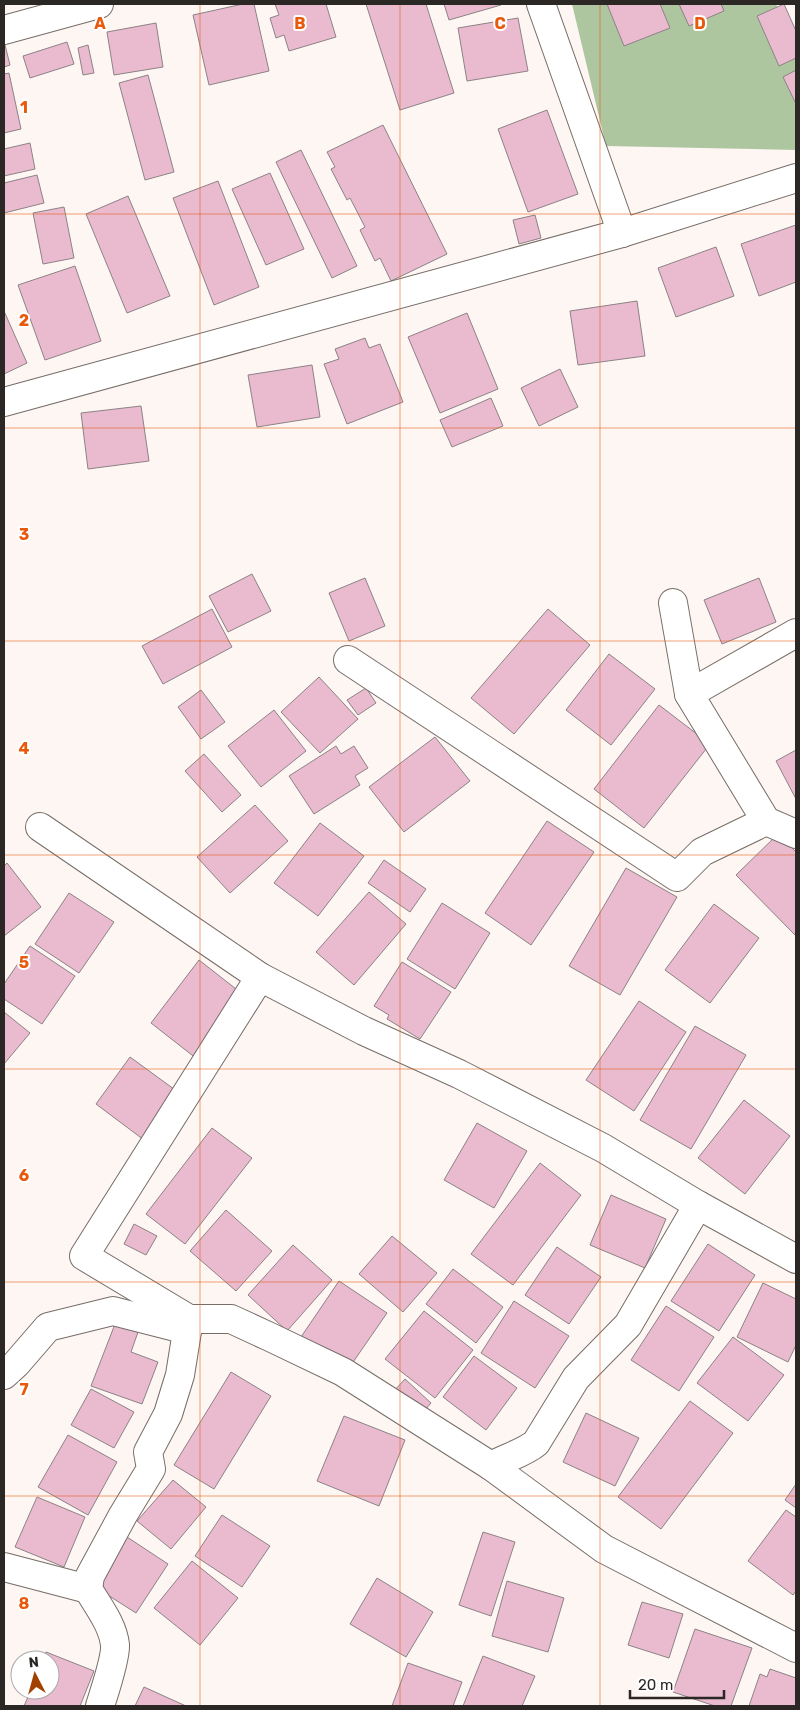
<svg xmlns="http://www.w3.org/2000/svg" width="800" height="1710" viewBox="0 0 800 1710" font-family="Rubik,sans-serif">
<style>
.forest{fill:#aec6a0}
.building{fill:#eabbcf;stroke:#8c8286}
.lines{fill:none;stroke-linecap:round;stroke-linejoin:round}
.street-casing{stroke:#766d68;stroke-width:30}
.street{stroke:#fff;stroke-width:28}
.grid{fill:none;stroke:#e8590c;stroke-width:1;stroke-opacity:0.55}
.grid-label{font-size:16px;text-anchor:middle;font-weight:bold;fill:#e8590c;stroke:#fff;stroke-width:4;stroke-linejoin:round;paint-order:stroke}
</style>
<rect width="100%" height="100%" fill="#fef6f2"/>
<polygon class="forest" points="572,4 776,4 796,51 796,150 606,146"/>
<g class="building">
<polygon points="243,4 254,4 269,71 209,85 193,15"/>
<polygon points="275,4 326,4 336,37 289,51 284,35 276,38 270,18 279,15"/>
<polygon points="366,4 426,4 454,93 400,110"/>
<polygon points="444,4 501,4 501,5 449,20"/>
<polygon points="607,4 660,4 670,28 624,46"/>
<polygon points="679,4 721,4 724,11 689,26"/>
<polygon points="784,4 796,31 796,58 779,66 757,16"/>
<polygon points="518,18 528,71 467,81 458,28"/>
<polygon points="156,23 163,67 114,75 107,32"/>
<polygon points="4,41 10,65 4,67"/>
<polygon points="67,42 74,64 30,78 23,56"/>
<polygon points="88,45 94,73 83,75 78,48"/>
<polygon points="796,70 796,104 783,77"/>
<polygon points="9,73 21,129 4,133 4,74"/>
<polygon points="148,75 174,172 145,180 119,83"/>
<polygon points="547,110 578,194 528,212 498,129"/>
<polygon points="383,125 447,254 391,281 380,258 375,261 360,230 365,227 350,198 347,200 331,169 335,167 327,152"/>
<polygon points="30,143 35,169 4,176 4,149"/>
<polygon points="301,150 357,266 332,278 276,162"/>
<polygon points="270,173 304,249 266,265 232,189"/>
<polygon points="37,175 44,203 4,213 4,183"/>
<polygon points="218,181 259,287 214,305 173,198"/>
<polygon points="128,196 170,296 127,313 86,214"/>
<polygon points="64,207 74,258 43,264 33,213"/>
<polygon points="535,215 541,238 519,244 513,220"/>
<polygon points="796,225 796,282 759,296 741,244"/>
<polygon points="716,247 734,296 676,317 658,268"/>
<polygon points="75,266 101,341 45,360 18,285"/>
<polygon points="637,301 645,356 578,365 570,311"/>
<polygon points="4,311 27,363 4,374"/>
<polygon points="467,313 498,389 440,413 408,337"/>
<polygon points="365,338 369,348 380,344 403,402 347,424 324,364 339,359 335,349"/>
<polygon points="312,365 320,417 257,427 248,375"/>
<polygon points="560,369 578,407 539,426 521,388"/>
<polygon points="491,398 503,426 452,447 440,420"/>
<polygon points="141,406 149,461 88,469 81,413"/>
<polygon points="252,574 271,611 228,632 209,596"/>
<polygon points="365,578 385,626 349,641 329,593"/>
<polygon points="759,578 776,622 722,644 704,600"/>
<polygon points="212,609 232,647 163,684 142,646"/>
<polygon points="548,609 590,645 514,734 471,698"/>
<polygon points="609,654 655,689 611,745 566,710"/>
<polygon points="319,677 358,719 320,753 281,712"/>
<polygon points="366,688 376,703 358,715 347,700"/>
<polygon points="201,690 225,722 201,739 178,707"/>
<polygon points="659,705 710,744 644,828 594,789"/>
<polygon points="274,710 306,751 261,787 228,746"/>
<polygon points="435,737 470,781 404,832 369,787"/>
<polygon points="336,746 341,754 354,746 368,768 355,776 360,785 314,814 289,776"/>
<polygon points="796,750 796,799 776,761"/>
<polygon points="204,754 241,795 222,812 185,771"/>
<polygon points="255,805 288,841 230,893 197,857"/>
<polygon points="547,821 594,852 531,945 485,913"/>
<polygon points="320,823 364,856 318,916 274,883"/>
<polygon points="778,834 796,852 796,936 736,875"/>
<polygon points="384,860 426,889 410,912 368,883"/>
<polygon points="7,863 41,907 4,936 4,866"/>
<polygon points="626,868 677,897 620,995 569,966"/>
<polygon points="369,892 406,924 354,985 316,952"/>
<polygon points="69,893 114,922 79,973 35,944"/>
<polygon points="442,903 490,933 455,989 407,959"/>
<polygon points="714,904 759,938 710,1003 665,970"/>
<polygon points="30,946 75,976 42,1024 4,999 4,984"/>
<polygon points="199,960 245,996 197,1059 151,1023"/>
<polygon points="402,962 451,992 420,1039 387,1019 389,1015 374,1006"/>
<polygon points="639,1001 686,1032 634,1111 586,1080"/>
<polygon points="4,1012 30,1033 4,1064"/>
<polygon points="695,1026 746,1055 691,1149 640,1120"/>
<polygon points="130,1057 178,1092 144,1140 96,1104"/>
<polygon points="744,1100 790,1136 745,1194 698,1158"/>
<polygon points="477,1123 527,1151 494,1208 444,1180"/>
<polygon points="212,1128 252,1158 185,1244 146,1214"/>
<polygon points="540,1163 581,1195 513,1285 471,1254"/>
<polygon points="611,1195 666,1219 645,1268 590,1245"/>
<polygon points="226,1210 272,1251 236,1291 190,1251"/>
<polygon points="134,1224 157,1236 146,1255 124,1244"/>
<polygon points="392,1236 437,1273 403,1312 359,1274"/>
<polygon points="708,1244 755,1275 719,1331 671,1301"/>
<polygon points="293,1245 332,1280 287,1331 248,1295"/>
<polygon points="557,1247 601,1277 569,1324 525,1295"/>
<polygon points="453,1269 503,1307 476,1343 426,1304"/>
<polygon points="339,1281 387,1313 349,1368 301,1337"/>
<polygon points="763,1283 796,1299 796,1345 788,1362 737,1337"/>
<polygon points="514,1301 569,1336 535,1388 481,1353"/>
<polygon points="666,1306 714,1337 679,1391 631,1360"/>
<polygon points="424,1311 473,1350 435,1398 385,1359"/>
<polygon points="115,1324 138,1332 131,1352 158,1362 142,1404 91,1386"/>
<polygon points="733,1337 784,1375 748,1421 697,1383"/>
<polygon points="474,1356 517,1388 486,1430 443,1397"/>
<polygon points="231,1372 271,1396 214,1489 174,1465"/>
<polygon points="405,1379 431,1403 420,1416 393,1392"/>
<polygon points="91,1389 134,1412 114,1448 71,1425"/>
<polygon points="690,1401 733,1433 661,1529 618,1497"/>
<polygon points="586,1413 639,1438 615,1486 563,1462"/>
<polygon points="344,1416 405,1440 379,1506 317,1481"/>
<polygon points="68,1435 117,1462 88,1515 38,1487"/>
<polygon points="173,1480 206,1507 171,1549 137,1521"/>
<polygon points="796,1484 796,1508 785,1500"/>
<polygon points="37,1497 85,1517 64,1567 15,1547"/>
<polygon points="786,1510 796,1517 796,1591 793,1595 748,1561"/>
<polygon points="222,1515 270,1546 242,1587 195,1556"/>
<polygon points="483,1532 515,1542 491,1616 459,1605"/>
<polygon points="124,1535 168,1564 136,1613 92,1585"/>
<polygon points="192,1561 238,1598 200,1645 154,1608"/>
<polygon points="377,1578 433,1612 406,1657 350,1624"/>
<polygon points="507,1581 564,1598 548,1652 492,1636"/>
<polygon points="642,1602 683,1614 669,1658 628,1645"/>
<polygon points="695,1629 752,1648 731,1706 715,1706 673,1692"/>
<polygon points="46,1652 94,1671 80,1706 24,1706 31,1690 50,1690 50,1660 43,1660"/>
<polygon points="483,1656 535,1676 522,1706 463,1706"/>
<polygon points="408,1663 462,1682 453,1706 392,1706"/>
<polygon points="770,1669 796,1678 796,1706 749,1706 760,1674 767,1677"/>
<polygon points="144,1687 186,1706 135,1706"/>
</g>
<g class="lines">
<g class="street-casing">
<g id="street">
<polyline points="541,4 622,233"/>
<polyline points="4,30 99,4"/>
<polyline points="4,402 622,233 796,178"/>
<polyline points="673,603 689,694 766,821 796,834"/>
<polyline points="348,660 677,877 702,852 766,821"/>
<polyline points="689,694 796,633"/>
<polyline points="40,827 260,977 364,1031 459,1074 603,1148 698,1205 796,1259"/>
<polyline points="189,1319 84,1256 260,977"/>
<polyline points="4,1375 16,1364 48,1327 113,1311 187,1330"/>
<polyline points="491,1466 604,1549 796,1648"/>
<polyline points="4,1567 88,1589"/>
<path d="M100,1706C104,1693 116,1658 115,1645C113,1625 98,1606 88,1589L90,1576L123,1515L151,1469L148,1452L168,1414L180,1375L189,1319H231L270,1337L343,1372L491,1466C505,1458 524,1453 536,1443L576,1378L628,1325L698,1205"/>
</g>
</g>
<use href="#street" class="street"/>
</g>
<path class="grid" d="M200,4V1706M400,4V1706M600,4V1706M4,214H796M4,428H796M4,641H796M4,855H796M4,1069H796M4,1282H796M4,1496H796"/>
<g class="grid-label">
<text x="100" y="29">A</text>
<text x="300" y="29">B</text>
<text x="500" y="29">C</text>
<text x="700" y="29">D</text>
<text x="24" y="113">1</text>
<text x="24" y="326">2</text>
<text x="24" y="540">3</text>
<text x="24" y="754">4</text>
<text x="24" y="968">5</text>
<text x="24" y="1181">6</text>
<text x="24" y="1395">7</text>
<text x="24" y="1609">8</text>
</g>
<rect width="800" height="1710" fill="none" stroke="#2a2725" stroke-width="10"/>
<g transform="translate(35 1675) rotate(354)"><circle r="24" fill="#ffffff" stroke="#aaa9a8"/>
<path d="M0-4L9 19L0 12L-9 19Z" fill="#a24000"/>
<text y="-8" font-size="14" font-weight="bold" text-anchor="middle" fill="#2a2725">N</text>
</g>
<path d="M630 1690v8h94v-8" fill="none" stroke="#2a2725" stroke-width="2.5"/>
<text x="638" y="1690" font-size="15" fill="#2a2725" stroke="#ffffff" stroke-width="4" paint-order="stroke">20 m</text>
</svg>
